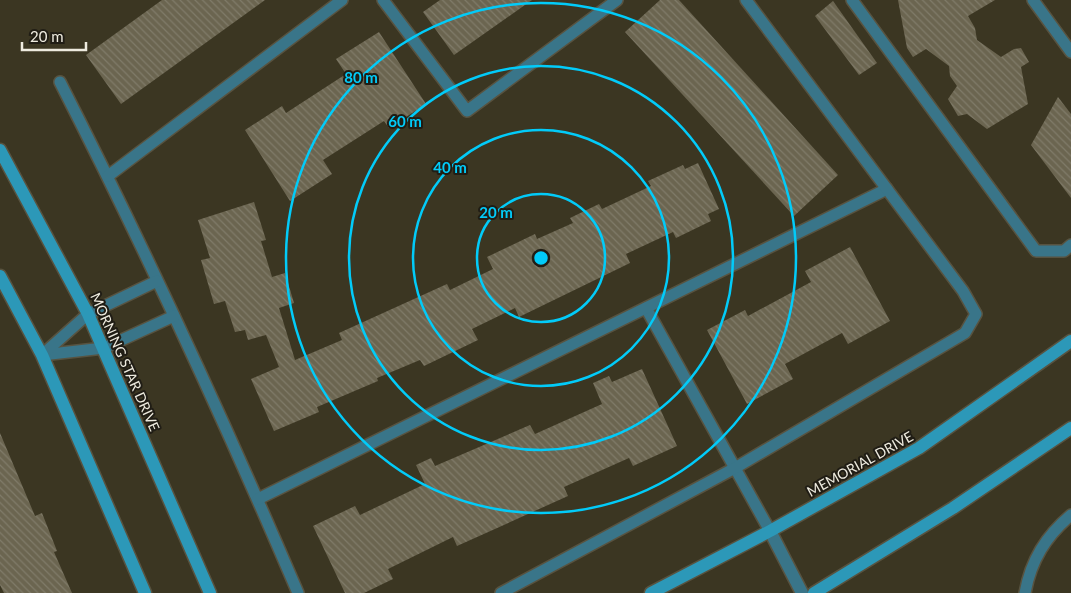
<svg xmlns="http://www.w3.org/2000/svg" width="1071" height="593" viewBox="0 0 1071 593" font-family="Lato,sans-serif">
<style>
.building{fill:url(#building-back-hatch)}
.lines{fill:none;stroke-linecap:round;stroke-linejoin:round}
.lane-casing{stroke:#585340;stroke-width:14}
.street-casing{stroke:#585340;stroke-width:15}
.secondary-casing{stroke:#585340;stroke-width:15}
.lane{stroke:#397589;stroke-width:11}
.street{stroke:#397589;stroke-width:12}
.secondary{stroke:#2c98b8;stroke-width:12}
.ring{fill:none;stroke:#02cbf9;stroke-width:2.5}
.labels{text-anchor:middle;stroke-width:4;stroke-linejoin:round;paint-order:stroke}
.street-label{font-size:14px;fill:#eeebdf;stroke:#201d15}
.centre{fill:#02cbf9;stroke:#201d15;stroke-width:2.5}
.ring-label{font-size:15px;text-anchor:middle;font-weight:bold;fill:#02cbf9;stroke:#201d15;stroke-width:4;stroke-linejoin:round;paint-order:stroke}
</style>
<defs>
<pattern id="building-back-hatch" width="6" height="6" patternUnits="userSpaceOnUse" patternTransform="scale(1.25)"><rect width="6" height="6" fill="#6b6550"/><path d="M-1 5l2 2M0 0l6 6M5-1l2 2" fill="none" stroke="#807b69"/></pattern>
</defs>
<rect width="100%" height="100%" fill="#3b3622"/>
<g class="building">
<polygon points="162,0 265,0 121,104 86,55"/>
<polygon points="440,0 532,0 454,55 423,12"/>
<polygon points="660,0 679,0 838,175 794,216 625,32"/>
<polygon points="898,0 995,0 968,16 975,28 977,40 1001,57 1014,49 1021,48 1029,62 1021,67 1028,104 987,129 967,114 958,116 948,99 957,86 950,76 949,66 926,49 913,57 907,48"/>
<polygon points="833,1 877,63 859,75 815,16"/>
<polygon points="379,32 426,104 389,128 384,121 323,160 332,174 290,201 245,130 282,106 286,113 346,74 336,59"/>
<polygon points="1058,97 1071,114 1071,198 1031,145"/>
<polygon points="698,163 719,209 708,214 711,221 676,238 673,232 626,254 630,263 519,317 515,308 472,329 478,340 424,366 420,360 377,378 378,381 317,407 319,412 274,431 251,379 279,367 266,335 248,340 245,330 235,332 225,301 214,304 201,260 210,258 198,220 254,202 266,240 261,241 272,277 285,273 294,303 279,308 295,360 342,340 339,333 447,284 450,290 493,269 487,257 535,234 537,239 573,223 570,218 599,204 602,209 651,186 648,181 683,165 685,169"/>
<polygon points="850,247 890,321 848,344 842,333 785,364 793,379 747,404 707,330 745,310 748,316 811,282 805,271"/>
<polygon points="642,369 677,446 633,466 629,458 564,487 568,496 457,546 453,537 388,569 393,579 364,593 345,593 313,526 355,506 360,515 425,484 416,465 431,458 435,466 530,425 535,434 602,404 593,383 609,376 612,382"/>
<polygon points="0,433 35,516 42,513 57,551 54,552 72,593 4,593 0,585"/>
</g>
<g class="lines">
<g class="lane-casing">
<g id="lane">
<polyline points="383,0 467,111 617,0"/>
<polyline points="852,0 1036,251 1064,251 1071,245"/>
<polyline points="1033,0 1071,52"/>
<path d="M60,82C145,249 224,420 298,593"/>
<polyline points="108,176 342,0"/>
<polyline points="646,308 770,531"/>
<polyline points="42,355 104,348 174,316"/>
<polyline points="42,355 88,314 157,281"/>
<polyline points="258,499 887,189"/>
<polyline points="501,593 735,468 965,333 976,314 963,291 746,0"/>
<path d="M1025,593C1031,560 1046,536 1071,515"/>
</g>
</g>
<g class="street-casing">
<polyline id="street" points="770,531 802,593"/>
</g>
<g class="secondary-casing">
<g id="secondary">
<polyline points="0,150 88,314 210,593"/>
<polyline points="0,276 42,355 145,593"/>
<polyline points="651,593 770,531 919,448 1071,341"/>
<polyline points="814,593 953,508 1071,428"/>
</g>
</g>
<use href="#lane" class="lane"/>
<use href="#street" class="street"/>
<use href="#secondary" class="secondary"/>
</g>
<g class="ring">
<circle cx="541" cy="258" r="64"/>
<circle cx="541" cy="258" r="128"/>
<circle cx="541" cy="258" r="192"/>
<circle cx="541" cy="258" r="255"/>
</g>
<g class="labels">
<g class="street-label">
<text transform="translate(125 362) rotate(66)" y="5">MORNING STAR DRIVE</text>
<text transform="translate(860 464) rotate(-29)" y="5">MEMORIAL DRIVE</text>
</g>
</g>
<circle cx="541" cy="258" r="8" class="centre"/>
<g class="ring-label">
<text x="361" y="83">80 m</text>
<text x="405" y="127">60 m</text>
<text x="450" y="173">40 m</text>
<text x="496" y="218">20 m</text>
</g>
<path d="M22 42v8h64v-8" fill="none" stroke="#eeebdf" stroke-width="2.5"/>
<text x="30" y="42" font-size="15" fill="#eeebdf" stroke="#201d15" stroke-width="4" paint-order="stroke">20 m</text>
</svg>
